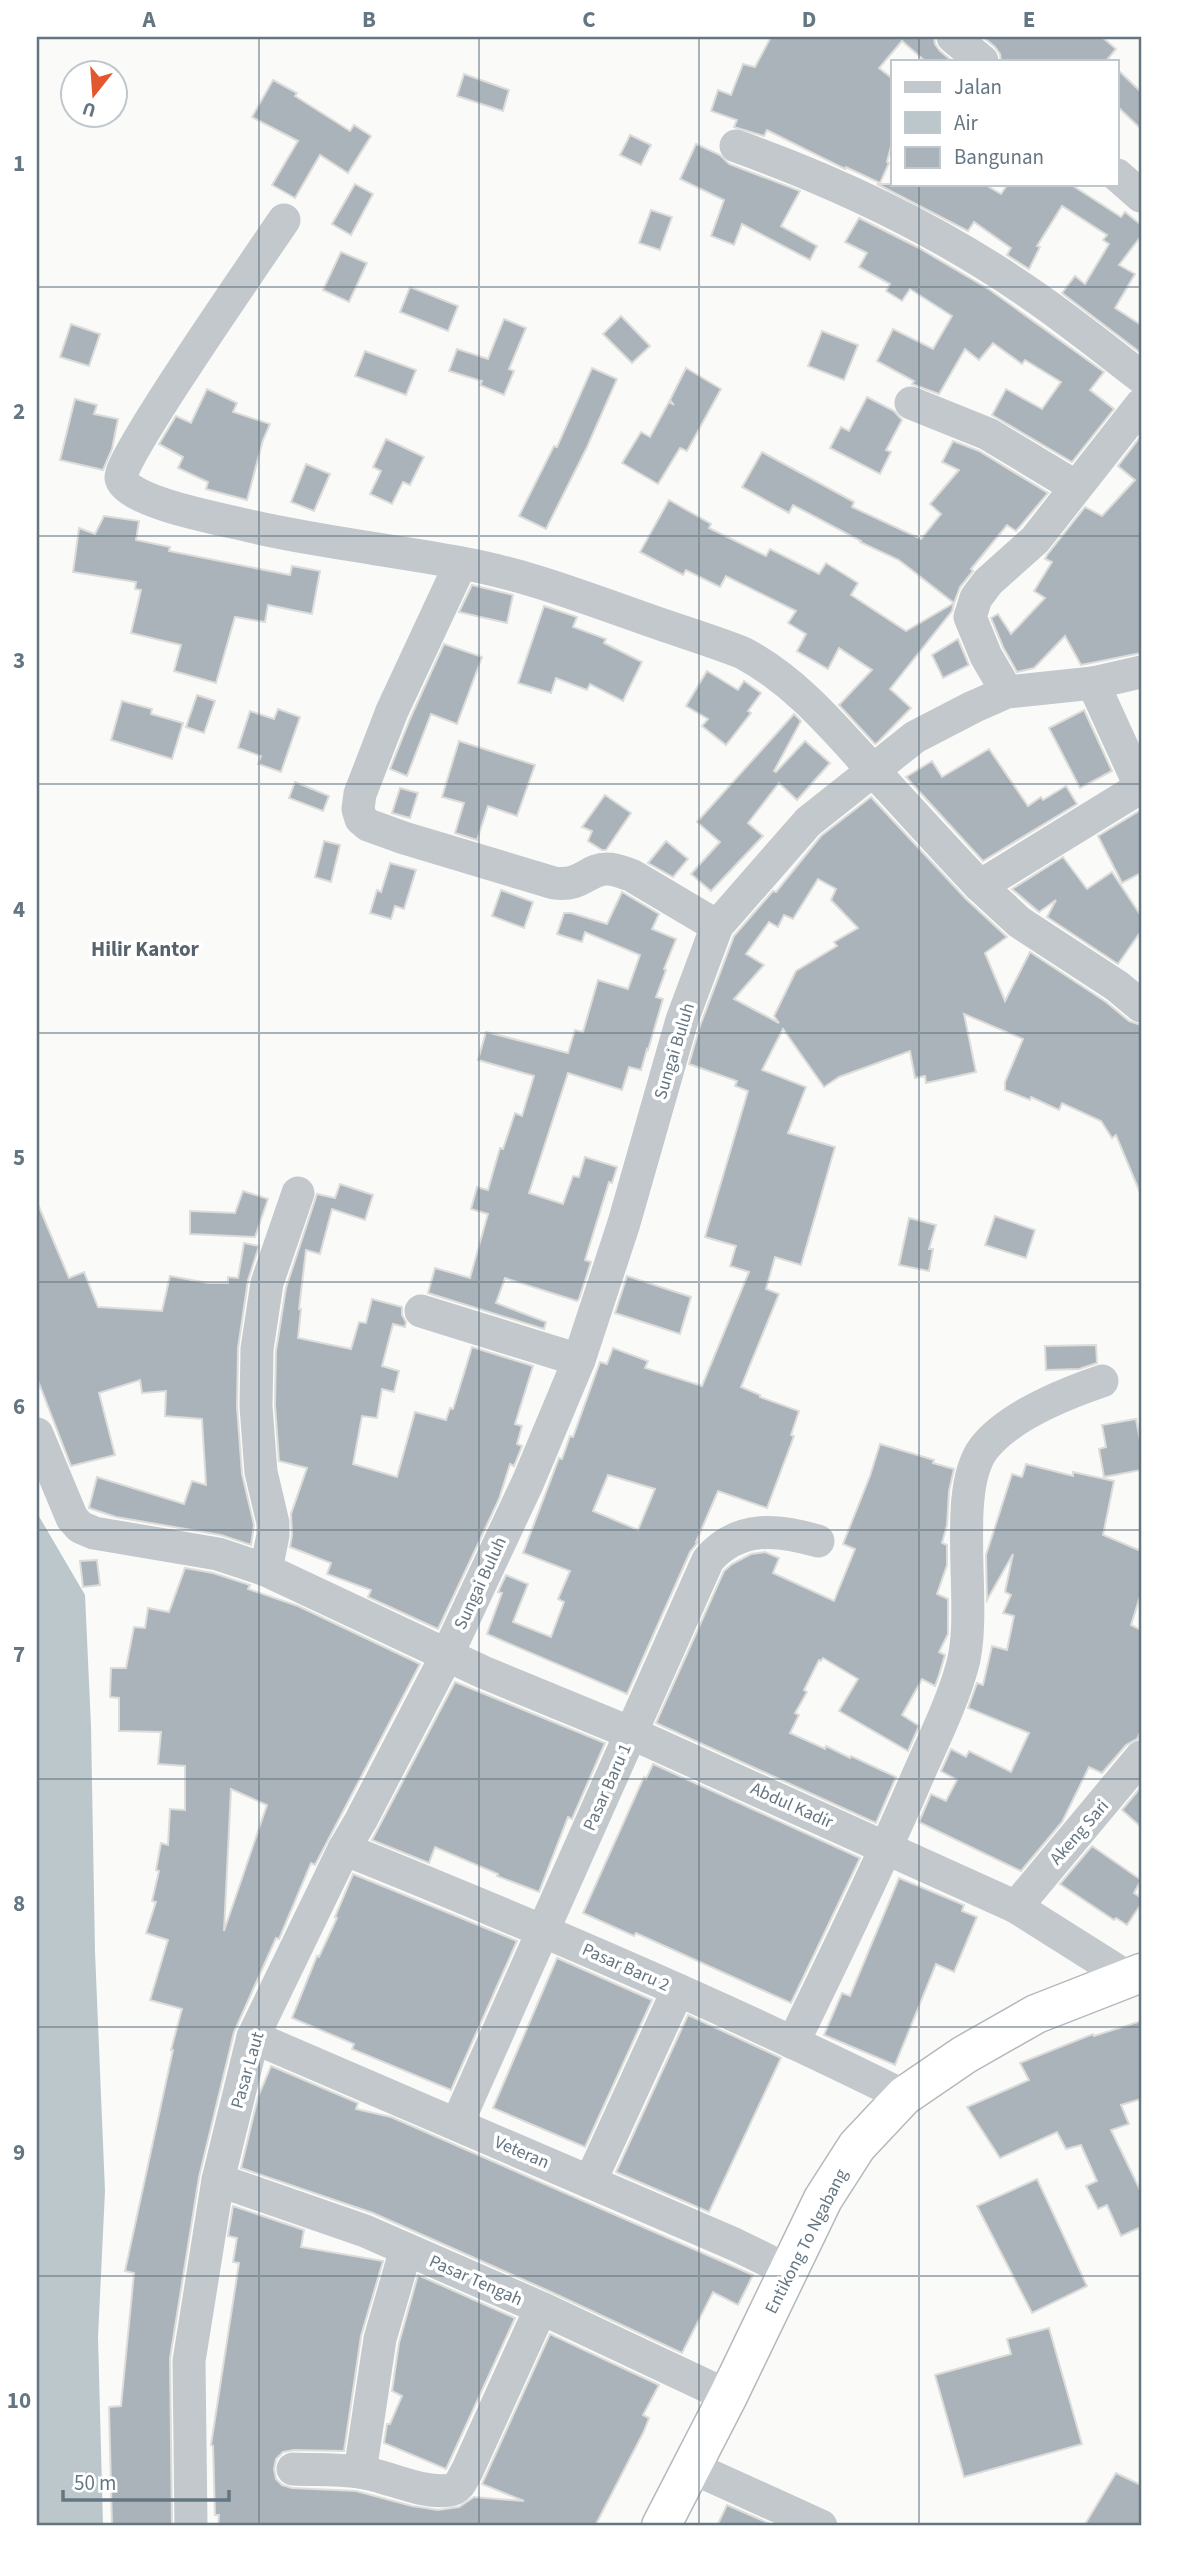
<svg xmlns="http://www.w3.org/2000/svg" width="1178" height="2563" viewBox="0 0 1178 2563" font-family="'Source Sans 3',sans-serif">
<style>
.water{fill:#bbc7cb}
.building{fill:#aab3b9;stroke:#dcdcda;stroke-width:2;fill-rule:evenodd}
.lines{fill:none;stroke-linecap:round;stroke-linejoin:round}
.highway-casing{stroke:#b4b9bd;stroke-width:41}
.minor{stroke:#c3c8cc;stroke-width:33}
.highway{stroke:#fff;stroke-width:38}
.grid{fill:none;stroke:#657683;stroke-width:2;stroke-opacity:0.55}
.labels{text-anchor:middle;stroke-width:7;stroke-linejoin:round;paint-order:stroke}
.street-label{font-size:18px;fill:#657683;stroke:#fff}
.quarter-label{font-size:21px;font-weight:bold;fill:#57646e;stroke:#fff}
.neatline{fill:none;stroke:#657683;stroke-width:2.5}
.grid-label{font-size:23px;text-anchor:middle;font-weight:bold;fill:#657683}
</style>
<rect width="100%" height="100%" fill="#fafaf8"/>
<polygon class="water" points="37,1513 85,1595 91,1726 95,1952 105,2191 98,2337 103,2526 37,2526"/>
<g class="building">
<polygon points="771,37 934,37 935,44 940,51 952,61 925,61 902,41 879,68 893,79 893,138 887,162 889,163 880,183 846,167 845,169 767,130 764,136 734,127 737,120 711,111 718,90 731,95 743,64 755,67"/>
<polygon points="983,37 1102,37 1116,49 1106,61 1001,61 1000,54 995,47"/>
<polygon points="1117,69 1141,92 1141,129 1117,106"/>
<polygon points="464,74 509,90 503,111 457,96"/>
<polygon points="273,80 297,93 295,96 350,131 354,125 371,136 348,173 320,155 295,198 272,185 298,141 252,117"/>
<polygon points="630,135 651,145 641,165 620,155"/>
<polygon points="696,144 720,155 729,164 800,191 781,226 817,246 810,260 742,224 734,245 711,236 724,200 680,179"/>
<polygon points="355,184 373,194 351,235 332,224"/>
<polygon points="877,184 984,184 1001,194 1008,184 1070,184 1121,217 1125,212 1141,225 1141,236 1119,265 1135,274 1115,308 1141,325 1141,353 1062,293 1075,276 1085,284 1109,244 1103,240 1107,235 1062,206 1037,246 1040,247 1029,269 1007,255 1011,248 974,222 968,231"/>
<polygon points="651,210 672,217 660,250 639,243"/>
<polygon points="859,218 919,248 990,290 1104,372 1090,390 1114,409 1072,462 992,415 1006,389 1042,409 1061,382 1025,360 1022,364 993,343 979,360 965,349 939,394 912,384 914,381 877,361 893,329 933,349 952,316 910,289 902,301 886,291 890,284 859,267 867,253 845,242"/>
<polygon points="341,252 367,263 349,302 323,290"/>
<polygon points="410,287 458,306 448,331 400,312"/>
<polygon points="621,316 650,346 632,363 603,334"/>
<polygon points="504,319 526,328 509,369 514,371 504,395 480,385 482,381 449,371 457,349 488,359"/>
<polygon points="71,324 100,334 89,366 60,357"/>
<polygon points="822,331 858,345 844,380 808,366"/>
<polygon points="365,351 416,370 406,395 355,376"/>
<polygon points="592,368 617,379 587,447 546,529 519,516 554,446 557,447"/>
<polygon points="686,368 721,389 687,451 680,448 658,484 622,463 641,432 650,437 669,402 674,405 670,400"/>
<polygon points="207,389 237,403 233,412 270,424 263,440 247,500 206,489 208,482 178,468 183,457 159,444 176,416 191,423"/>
<polygon points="867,397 894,411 902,420 886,450 891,452 880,474 830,448 841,427 849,431"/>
<polygon points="75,399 97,405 94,414 118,419 112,449 103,470 60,460"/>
<polygon points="1141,436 1141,653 1081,665 1065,636 1034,668 1017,672 1003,647 991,618 998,614 1011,634 1045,598 1034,591 1052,562 1045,559 1047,555 1085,507 1102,516 1135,480 1118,466"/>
<polygon points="386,439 424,457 410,485 403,482 392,504 370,494 381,471 373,467"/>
<polygon points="953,441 979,451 1048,493 1016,531 1007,525 971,569 973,571 960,587 954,603 899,560 860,542 861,541 793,505 789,513 742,487 762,452 854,502 852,507 921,539 941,514 930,504 959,470 942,462"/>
<polygon points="306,464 330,474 314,511 291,502"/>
<polygon points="669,500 711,524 709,528 766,556 770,549 819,574 826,563 858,583 851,595 906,631 954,603 952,611 890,689 911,708 878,742 875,744 839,705 872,670 839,648 828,669 797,651 806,634 788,623 796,611 726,576 720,587 686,570 683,575 640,552"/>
<polygon points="104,516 139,521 136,540 170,547 169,551 290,575 292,566 320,571 312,614 268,605 265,622 235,617 216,683 174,671 181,645 131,633 141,590 135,589 136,582 73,572 79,528 95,534"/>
<polygon points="472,585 513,595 507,623 459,612"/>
<polygon points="544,606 577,617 573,627 606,639 604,643 642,662 623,701 590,684 587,690 556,678 551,693 518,683"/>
<polygon points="958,639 969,665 943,678 932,655"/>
<polygon points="444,644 482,657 457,724 431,714 407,776 390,769 410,719"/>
<polygon points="707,671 738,690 744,681 761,693 748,711 751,713 726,745 702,726 708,719 686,706"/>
<polygon points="197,695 215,701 204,733 186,727"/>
<polygon points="122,701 152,709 151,714 183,723 172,759 111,740"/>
<polygon points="278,709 300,717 281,772 258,764 261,756 238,748 250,711 274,719"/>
<polygon points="1084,710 1112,771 1080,788 1049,728"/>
<polygon points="794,714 801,721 774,771 776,772 805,741 830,763 797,800 779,783 748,823 763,836 711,891 691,874 720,842 697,822"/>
<polygon points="459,741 535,765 517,816 488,806 477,840 455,833 464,803 442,797"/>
<polygon points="989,749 1028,806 1041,797 1043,800 1066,786 1077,804 983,861 906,777 932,761 942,777"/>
<polygon points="295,782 329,796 323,811 289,798"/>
<polygon points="400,788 418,793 410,818 392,813"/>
<polygon points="605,795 631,813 606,850 602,850 588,841 592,831 582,827"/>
<path d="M871,797L966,899L1007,937L985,953L1005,1001L1030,952L1106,1002L1129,1021L1141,1025V1195L1116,1135L1112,1138L1101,1121L1062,1103L1059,1110L1031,1097L1030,1100L1005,1090V1082L1023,1039L964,1014L976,1072L926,1083L925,1076L915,1078L910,1051L839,1077L824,1087L783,1029L762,1070L806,1087L788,1133L835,1147L801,1265L775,1257L766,1289L779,1294L741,1387L760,1395V1397L799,1411L791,1435L794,1436L767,1508L718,1491L696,1542H698L690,1552L627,1694L487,1634L502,1593L498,1592L506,1575L528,1584L513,1622L551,1637L564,1602L558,1599L570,1571L523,1553L559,1458L562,1459L570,1436L573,1437L600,1362L607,1364L613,1348L648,1361L645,1368L702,1386L749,1272L730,1266L736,1246L705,1237L748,1091L735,1086L737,1081L689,1064L700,1026L734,936L773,891L776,892L821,836ZM818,879L836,889L831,900L858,928L834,942L837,946L796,971L774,1016L779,1023L734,999L764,965L746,954L769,922L778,927L784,915L793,919ZM608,1475L655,1489L638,1530L593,1511Z"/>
<polygon points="1141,810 1141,873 1122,883 1098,836"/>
<polygon points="324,841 340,845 331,882 315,877"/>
<polygon points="666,841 688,859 673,877 648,863"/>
<polygon points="1063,857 1087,889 1112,872 1141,916 1141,931 1118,964 1047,917 1056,900 1039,912 1012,889"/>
<polygon points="390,863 416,870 404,909 395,906 391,919 370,913 377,890 381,892"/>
<polygon points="501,890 533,902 524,928 492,916"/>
<polygon points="622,892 659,914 652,929 676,939 664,969 666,970 656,997 663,999 648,1050 647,1049 641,1070 629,1067 622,1090 568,1073 529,1193 563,1204 573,1176 579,1177 585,1157 617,1167 612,1183 609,1182 585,1260 591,1262 579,1299 577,1301 505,1278 496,1303 546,1322 544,1329 428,1293 435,1268 470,1278 488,1214 471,1209 477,1187 488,1190 500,1148 503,1149 515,1113 522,1116 534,1076 478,1060 486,1032 568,1053 575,1030 583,1032 598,980 628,989 640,955 585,932 582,942 557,934 564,913 571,913 607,924"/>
<polygon points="340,1184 373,1195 365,1220 332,1209 320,1254 306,1250 299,1309 301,1309 298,1338 351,1349 359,1322 366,1323 372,1299 402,1307 402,1315 406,1322 405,1327 393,1324 382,1366 399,1371 394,1392 382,1389 377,1418 362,1416 353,1464 397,1477 415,1412 446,1420 450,1408 453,1409 472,1347 533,1366 515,1424 522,1426 517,1444 522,1446 514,1466 510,1464 499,1499 438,1629 368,1597 371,1590 327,1574 331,1563 290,1547 292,1535 291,1514 307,1468 279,1461 275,1405 276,1351 286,1288 317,1194 335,1198"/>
<polygon points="243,1191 268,1199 255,1237 190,1234 190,1211 235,1213"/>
<polygon points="37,1202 69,1278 84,1272 98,1307 162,1311 170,1276 208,1283 228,1283 228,1277 238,1278 244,1243 259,1246 248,1280 238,1348 237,1407 242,1474 254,1525 251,1545 221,1535 116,1517 89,1508 97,1477 184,1504 192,1481 206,1485 202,1419 165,1416 166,1391 142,1393 140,1380 99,1393 115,1455 71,1466 37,1378"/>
<polygon points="995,1216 1035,1230 1026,1258 985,1245"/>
<polygon points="909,1218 936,1225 929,1249 933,1249 929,1271 899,1265"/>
<polygon points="627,1276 691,1297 680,1334 615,1313"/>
<polygon points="1096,1345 1097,1363 1079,1369 1046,1370 1045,1346"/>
<polygon points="1136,1419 1141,1446 1141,1470 1104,1477 1099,1449 1106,1447 1102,1425"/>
<polygon points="880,1444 934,1460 933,1463 954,1469 949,1491 947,1525 942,1543 947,1545 947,1565 937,1594 948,1599 948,1634 939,1652 945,1655 939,1675 935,1686 922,1679 902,1715 919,1726 908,1751 839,1711 858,1679 823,1658 821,1661 819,1660 804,1690 807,1692 795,1713 799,1715 790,1733 825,1749 826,1746 850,1758 851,1756 896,1777 876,1823 656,1723 724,1571 732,1564 751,1554 765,1552 779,1558 773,1573 834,1601 855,1549 843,1544 870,1476"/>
<polygon points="1026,1464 1073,1476 1073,1472 1114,1481 1103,1535 1141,1551 1141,1593 1131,1625 1141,1630 1141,1730 1137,1739 1126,1745 1102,1773 1089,1767 1062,1822 1021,1871 919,1822 931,1794 946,1801 957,1780 941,1771 951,1749 966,1757 969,1751 1011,1772 1029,1733 968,1708 977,1683 983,1685 992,1646 1007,1650 1014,1616 1003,1613 1011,1595 1005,1592 1013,1554 987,1600 986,1555 1012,1474 1022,1477"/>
<polygon points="97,1560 100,1585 83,1587 80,1561"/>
<path d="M185,1568L213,1573L250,1585L248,1589L298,1606L420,1664L315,1865L311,1863L279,1939L276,1938L234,2032L199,2177L170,2358L172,2526H112L109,2407L121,2406L134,2273L125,2271L173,2050H171L182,2009L150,2000L168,1940L146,1933L156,1902L152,1901L159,1871L156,1870L161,1843L168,1845L170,1809L185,1810V1766L158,1764L161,1732L119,1731V1698L110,1697L111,1668H126L134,1627L145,1628L148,1608L169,1612ZM231,1789L267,1805L224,1931Z"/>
<polygon points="455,1682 605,1743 572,1819 568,1817 539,1892 497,1876 498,1874 435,1847 429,1863 372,1840"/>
<polygon points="653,1764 860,1858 791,2003 636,1933 634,1936 583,1913 644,1777 646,1779"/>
<polygon points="1141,1787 1141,1827 1122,1810"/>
<polygon points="1092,1846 1141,1880 1134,1893 1141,1898 1141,1904 1127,1925 1116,1918 1114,1920 1060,1884"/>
<polygon points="353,1874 517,1941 451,2090 352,2049 354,2044 292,2018 317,1956 319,1957 337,1918 335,1917"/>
<polygon points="899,1878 964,1905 962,1911 977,1917 954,1972 936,1964 895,2065 824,2035 842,1993 850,1996"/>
<polygon points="557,1958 652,2000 585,2147 493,2108"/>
<polygon points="688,2015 781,2058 709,2212 616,2172"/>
<polygon points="1141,2021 1141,2099 1121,2105 1129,2124 1111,2130 1141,2192 1141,2227 1121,2236 1107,2205 1098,2209 1086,2186 1097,2181 1081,2145 1066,2149 1057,2132 1000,2158 967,2107 1029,2080 1020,2063 1093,2034 1094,2036"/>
<polygon points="271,2066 358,2103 356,2109 391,2117 753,2275 738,2305 713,2292 682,2353 549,2291 373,2213 241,2168 258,2097"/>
<polygon points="1037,2179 1087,2286 1032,2313 977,2206"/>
<polygon points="233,2206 304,2230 301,2247 383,2261 361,2336 344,2451 294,2450 283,2452 276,2459 274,2469 276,2479 282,2485 292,2488 356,2491 412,2506 438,2510 459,2507 474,2497 524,2501 482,2484 550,2334 659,2385 643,2415 649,2418 644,2431 595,2526 218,2526 219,2515 215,2515 213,2446 211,2445 239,2263 233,2262 237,2238 228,2236"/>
<polygon points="418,2275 515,2318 446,2469 384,2443 387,2424 390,2424 402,2396 392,2391 399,2343"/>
<polygon points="1049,2328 1082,2444 964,2477 935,2375 1011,2354 1007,2339"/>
<polygon points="1116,2473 1141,2485 1141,2526 1084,2526"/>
<polygon points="727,2505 775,2526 717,2526"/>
</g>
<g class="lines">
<g class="highway-casing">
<polyline id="highway" points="661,2526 728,2396 823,2199 857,2146 904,2096 964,2055 1036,2014 1141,1973"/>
</g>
<g class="minor">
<polyline points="953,37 982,61"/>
<path d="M736,146C840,183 944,233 1035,297C1071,322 1106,350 1141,377"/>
<polyline points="1117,175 1141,196"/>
<path d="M284,220C264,250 117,461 121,478C126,501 215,518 237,523C310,541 386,549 461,563C524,574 583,597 643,618C676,630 710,640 743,653C795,681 831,724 870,767C907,807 943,847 980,886L1019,922L1117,986L1141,1006"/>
<polyline points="911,403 988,434 1076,487"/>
<path d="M461,563L392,711L360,794L358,809L361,819L368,825L404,838L554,883C583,887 588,868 608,869C616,869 624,873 631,875L717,926"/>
<polyline points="1093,683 1141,788"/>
<polyline points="1007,692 986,656 970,617 976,598 988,582 1035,540 1141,405"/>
<polyline points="980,886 1141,787"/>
<polyline points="421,1311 579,1360"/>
<polyline points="37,1434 72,1518 80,1527 94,1533 218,1554 266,1570 483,1672 631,1733 1016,1907 1127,1977"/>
<polyline points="266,1570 273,1535 273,1523 261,1472 259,1446 256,1406 257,1349 267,1283 298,1193"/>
<path d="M344,1849C533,1925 721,2005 904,2096"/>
<polyline points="1016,1907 1141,1757"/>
<polyline points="253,2037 734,2244 789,2271"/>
<path d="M793,2043C835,1956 878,1869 916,1780C932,1743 951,1706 962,1667C979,1610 950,1492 984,1448C1009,1416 1064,1394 1102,1381"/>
<path d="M457,2124L708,1560C738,1525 777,1529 818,1541"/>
<polyline points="218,2180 365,2231 541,2308 728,2396"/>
<polyline points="590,2182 678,1990"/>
<polyline points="691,2467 821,2526"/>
<path d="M293,2469C315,2470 337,2469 359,2472C386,2475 423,2495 450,2490C460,2488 462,2479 467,2471L541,2308"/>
<polyline points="360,2472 380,2339 406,2249"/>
<polyline points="191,2526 189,2361 218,2180 253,2037 344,1849 361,1820 447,1655 528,1482 579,1360 624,1223 682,1020 717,926 808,822 915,737 973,707 1007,692 1093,683 1141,672"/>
</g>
<use href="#highway" class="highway"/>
</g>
<path class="grid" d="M259,37V2526M479,37V2526M699,37V2526M919,37V61M919,184V2526M37,287H1141M37,536H1141M37,784H1141M37,1033H1141M37,1282H1141M37,1530H1141M37,1779H1141M37,2027H1141M37,2276H1141"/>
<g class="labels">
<g class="street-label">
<text transform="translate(674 1051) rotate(-73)" y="6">Sungai Buluh</text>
<text transform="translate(480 1583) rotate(-65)" y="6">Sungai Buluh</text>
<text transform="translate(607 1787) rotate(-66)" y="6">Pasar Baru 1</text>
<text transform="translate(792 1805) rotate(24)" y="6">Abdul Kadir</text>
<text transform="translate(1079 1832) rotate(-49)" y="6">Akeng Sari</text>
<text transform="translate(626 1967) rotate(24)" y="6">Pasar Baru 2</text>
<text transform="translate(247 2070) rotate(-74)" y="6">Pasar Laut</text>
<text transform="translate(522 2152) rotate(23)" y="6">Veteran</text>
<text transform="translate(806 2241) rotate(-63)" y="6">Entikong To Ngabang</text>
<text transform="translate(476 2280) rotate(24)" y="6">Pasar Tengah</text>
</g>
<g class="quarter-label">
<text x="145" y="956">Hilir Kantor</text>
</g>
</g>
<rect width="1178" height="2563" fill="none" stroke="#ffffff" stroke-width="77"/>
<rect x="891" y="60" width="228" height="126" fill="#ffffff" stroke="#c1c8cd" stroke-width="2"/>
<rect x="905" y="82" width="35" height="10" fill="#c3c8cc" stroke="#c1c8cd" stroke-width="2"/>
<text x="954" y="94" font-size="21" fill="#657683">Jalan</text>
<rect x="905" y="112" width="35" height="21" fill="#bbc7cb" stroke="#c1c8cd" stroke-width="2"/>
<text x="954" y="130" font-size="21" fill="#657683">Air</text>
<rect x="905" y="147" width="35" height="21" fill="#aab3b9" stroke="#c1c8cd" stroke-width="2"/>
<text x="954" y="164" font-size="21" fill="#657683">Bangunan</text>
<g transform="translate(94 94) rotate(197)"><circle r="33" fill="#ffffff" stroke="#c1c8cd" stroke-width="2"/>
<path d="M0-5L12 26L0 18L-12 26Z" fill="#e4572e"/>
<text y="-10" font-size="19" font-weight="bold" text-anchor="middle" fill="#657683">U</text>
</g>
<path d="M63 2490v10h166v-10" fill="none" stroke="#657683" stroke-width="3.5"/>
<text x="74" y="2490" font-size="21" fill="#657683" stroke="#ffffff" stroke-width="5" paint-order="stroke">50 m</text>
<rect x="38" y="38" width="1102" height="2486" class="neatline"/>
<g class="grid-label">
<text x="149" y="27">A</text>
<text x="369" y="27">B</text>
<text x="589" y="27">C</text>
<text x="809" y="27">D</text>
<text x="1029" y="27">E</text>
<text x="19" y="171">1</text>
<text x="19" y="419">2</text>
<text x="19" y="668">3</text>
<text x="19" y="917">4</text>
<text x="19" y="1165">5</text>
<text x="19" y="1414">6</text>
<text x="19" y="1662">7</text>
<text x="19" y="1911">8</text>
<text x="19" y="2160">9</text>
<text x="19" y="2408">10</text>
</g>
</svg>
